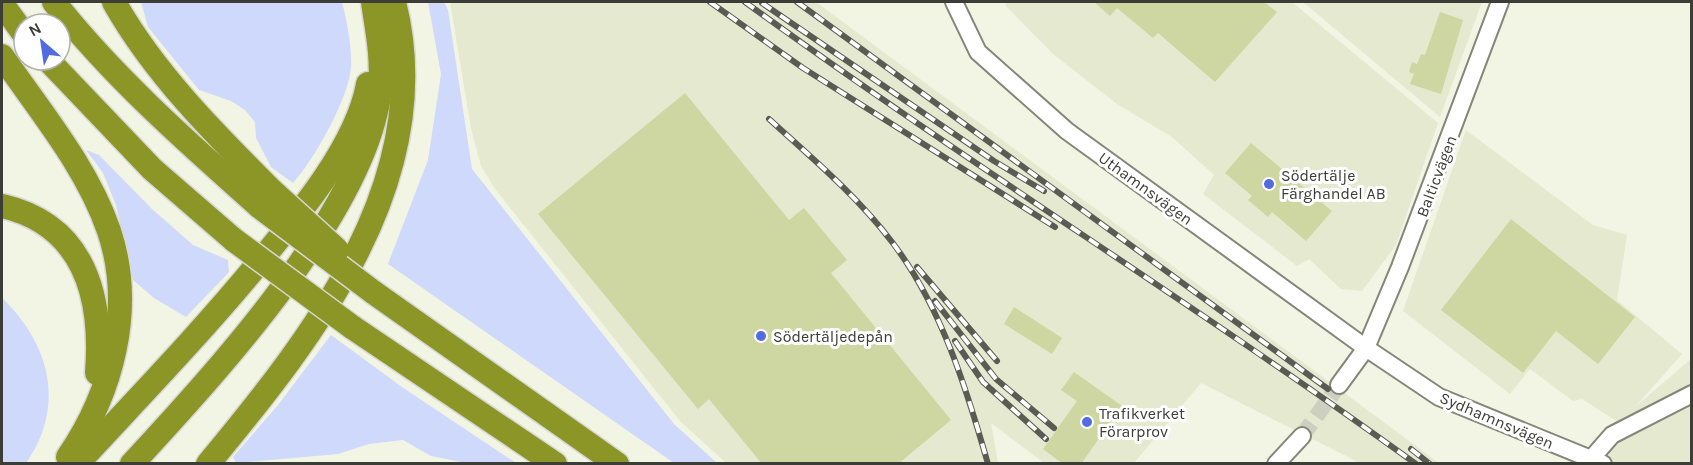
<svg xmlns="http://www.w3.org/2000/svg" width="1693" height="465" viewBox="0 0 1693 465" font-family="Karla,sans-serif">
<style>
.built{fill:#e4e9d0}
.green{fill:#ced9fc}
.building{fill:#ced6a2}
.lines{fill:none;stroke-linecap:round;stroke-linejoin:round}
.minor-tunnel{stroke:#cdd0c0;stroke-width:16;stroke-dasharray:16 8;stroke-linecap:butt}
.minor-casing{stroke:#848677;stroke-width:20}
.highway-casing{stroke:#d8d8d7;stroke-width:27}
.minor{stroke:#fff;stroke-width:16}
.highway{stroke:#8c9627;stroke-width:24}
.rail-casing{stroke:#5a5c53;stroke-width:6}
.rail{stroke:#fff;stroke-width:4;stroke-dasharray:11;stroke-linecap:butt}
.highway-bridge-casing{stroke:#d8d8d7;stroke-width:27;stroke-linecap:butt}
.highway-bridge{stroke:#8c9627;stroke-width:24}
.poi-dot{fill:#526be0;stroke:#fff;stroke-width:2}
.labels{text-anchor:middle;stroke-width:6;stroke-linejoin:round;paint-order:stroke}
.poi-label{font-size:16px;fill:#3b3d36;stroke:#fff;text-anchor:start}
.street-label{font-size:16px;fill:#3b3d36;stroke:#fff}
</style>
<rect width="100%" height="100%" fill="#f2f5e3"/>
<g class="built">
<polygon points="450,2 816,2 1439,463 1360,463 1201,383 1134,463 1044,463 991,423 998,463 726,463 680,421 495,189 481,166 471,128"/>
<polygon points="1007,2 1292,2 1438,123 1396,245 1362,291 1341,289 1309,259 1297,266 1203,194 1214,175 1172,137 1117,104 1053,54 1005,5"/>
<polygon points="1303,2 1482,2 1440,117"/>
<polygon points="1466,130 1593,225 1627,235 1617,300 1682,354 1635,407 1691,359 1691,463 1586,463 1618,422 1582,399 1573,401 1530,369 1510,394 1403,311"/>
</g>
<g class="green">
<path d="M141,2H342C347,21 352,47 351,67C349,98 314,160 293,183L271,167L256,138L255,122L245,110L231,101L199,90L148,27Z"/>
<polygon points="428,2 444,2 448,10 472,169 674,424 717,463 674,463 388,264 428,160 441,74"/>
<polygon points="86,150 99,155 152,209 193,245 228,260 229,272 186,317 154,298 133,280 116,205 103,173"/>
<path d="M2,298C50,344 66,406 26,463H2Z"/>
<polygon points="331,335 402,387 516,463 466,463 431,456 403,440 369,444 338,454 236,463 233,457 278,405"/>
</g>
<g class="building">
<polygon points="1094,2 1264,2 1277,12 1215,82 1158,33 1153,38 1117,8 1110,16"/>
<polygon points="1440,12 1463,20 1441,94 1410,84 1414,74 1409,72 1412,62 1417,64 1421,54 1425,55"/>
<polygon points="685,93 789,220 804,208 847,260 831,273 951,420 898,464 762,464 709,399 698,409 538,214"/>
<polygon points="1251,143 1332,211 1306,241 1272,212 1268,217 1248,200 1252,196 1225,173"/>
<polygon points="1511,219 1635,317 1598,364 1556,331 1523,373 1441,310"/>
<polygon points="1014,307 1062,338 1052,354 1004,324"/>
<polygon points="1074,372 1122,406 1081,464 1063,464 1043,449 1077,401 1061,390"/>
</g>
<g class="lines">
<polyline class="minor-tunnel" points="1302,436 1339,385"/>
<g class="minor-casing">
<g id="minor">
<polyline points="954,2 978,52 1067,131 1366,348 1439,397 1603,464"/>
<polyline points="1339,385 1366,348 1400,267 1500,2"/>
<polyline points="1591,459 1612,435 1692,394"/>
<polyline points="1276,464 1302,436"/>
</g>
</g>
<g class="highway-casing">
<g id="highway">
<path d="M54,2C114,78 188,143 260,207"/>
<path d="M114,2C154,73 214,133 272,191"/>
<polyline points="2,4 24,34"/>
<path d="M2,56C40,111 87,167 109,231C135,308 112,393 68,457"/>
<polyline points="48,60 152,169 234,240"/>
<path d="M2,206C85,225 103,297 97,373"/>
<polyline points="373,292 617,464"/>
<polyline points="352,327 555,464"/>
<path d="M77,464C138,398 200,334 257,265C297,217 357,146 368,84"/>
<path d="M132,464C214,375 368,209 380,88C383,58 377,30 373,2"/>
<path d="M208,464C314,336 439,178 394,2"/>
</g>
</g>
<use href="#minor" class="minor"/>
<use href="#highway" class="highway"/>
<g class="rail-casing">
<g id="rail">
<polyline points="710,2 803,68 1055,227"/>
<path d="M745,2C965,162 1196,305 1416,464"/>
<polyline points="797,2 1328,389"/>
<polyline points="762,3 994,161 1044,191"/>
<path d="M769,119C812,158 857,196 892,242C941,306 966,387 988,464"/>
<polyline points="917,267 997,361"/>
<polyline points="935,301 996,379 1054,428"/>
<polyline points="955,341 983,382 1046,439"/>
<polyline points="1411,449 1430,464"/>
</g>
</g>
<use href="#rail" class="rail"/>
<g class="highway-bridge-casing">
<g id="highway-bridge">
<polyline points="272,191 337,250"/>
<polyline points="260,207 373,292"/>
<polyline points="234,240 352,327"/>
</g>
</g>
<use href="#highway-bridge" class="highway-bridge"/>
</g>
<g class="poi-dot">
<circle cx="1269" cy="184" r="6"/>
<circle cx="761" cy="336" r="6"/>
<circle cx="1087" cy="422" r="6"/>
</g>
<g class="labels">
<g class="poi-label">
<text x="1281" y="181">Södertälje<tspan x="1281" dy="18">Färghandel AB</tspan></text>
<text x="773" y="342">Södertäljedepån</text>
<text x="1099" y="419">Trafikverket<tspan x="1099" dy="18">Förarprov</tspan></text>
</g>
<g class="street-label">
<text transform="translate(1436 176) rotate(-69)" y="6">Balticvägen</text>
<text transform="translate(1146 188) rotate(36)" y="6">Uthamnsvägen</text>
<text transform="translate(1497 420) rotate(23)" y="6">Sydhamnsvägen</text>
</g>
</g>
<rect width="1693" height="465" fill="none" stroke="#3b3d36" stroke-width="6"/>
<g transform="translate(42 42) rotate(331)"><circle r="28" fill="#ffffff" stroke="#b1b1af" stroke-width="1.5"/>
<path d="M0-4.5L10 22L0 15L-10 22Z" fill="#526be0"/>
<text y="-9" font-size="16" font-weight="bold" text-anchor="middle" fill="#3b3d36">N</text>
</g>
</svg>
